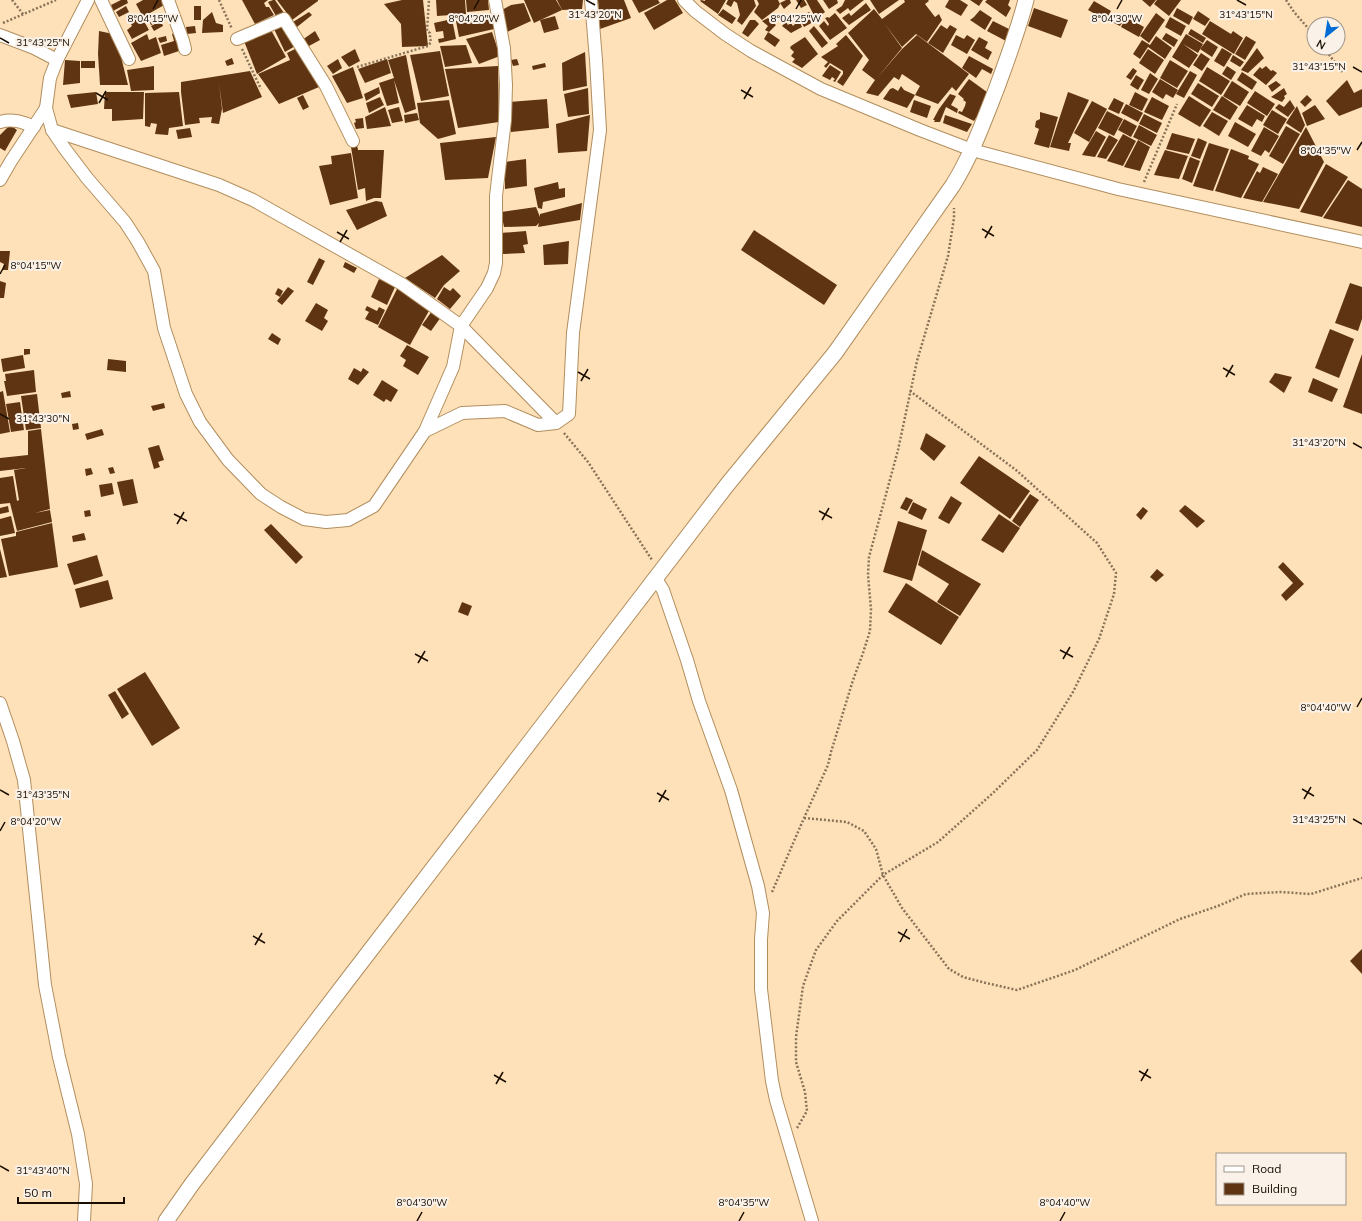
<svg xmlns="http://www.w3.org/2000/svg" width="1362" height="1221" viewBox="0 0 1362 1221" font-family="Mulish,sans-serif">
<style>
.building{fill:#5f3412}
.lines{fill:none;stroke-linecap:round;stroke-linejoin:round}
.minor-casing{stroke:#b18e5e;stroke-width:14}
.tertiary-casing{stroke:#b18e5e;stroke-width:17}
.path{stroke:#887359;stroke-width:2.5;stroke-dasharray:2 2;stroke-linecap:butt}
.minor{stroke:#fff;stroke-width:12}
.tertiary{stroke:#fff;stroke-width:15}
.ticks{fill:none;stroke:#190d00;stroke-width:1.5}
.ticks-label{font-size:10px;text-anchor:middle;fill:#190d00;stroke:#faf2e8;stroke-width:4;stroke-linejoin:round;paint-order:stroke}
</style>
<rect width="100%" height="100%" fill="#ffe1b9"/>
<g class="building">
<polygon points="121,0 127,0 128,3 113,11 111,5"/>
<polygon points="143,0 163,0 166,4 143,17 136,4"/>
<polygon points="242,0 268,0 264,3 266,7 269,7 274,15 255,24"/>
<polygon points="273,0 275,0 284,13 276,16 268,2"/>
<polygon points="277,0 318,0 318,1 292,20"/>
<polygon points="402,0 423,0 428,46 402,47 401,24 384,4"/>
<polygon points="436,0 465,0 466,14 437,16"/>
<polygon points="466,0 488,0 489,10 467,12"/>
<polygon points="524,0 556,0 562,10 534,23"/>
<polygon points="557,0 583,0 582,9 562,10"/>
<polygon points="598,0 624,0 631,18 600,29"/>
<polygon points="632,0 658,0 660,3 639,13"/>
<polygon points="667,0 675,0 683,13 654,30 644,13"/>
<polygon points="701,0 705,1 705,0 726,0 718,14 700,1"/>
<polygon points="728,0 754,0 756,6 742,25 737,21 740,15 737,3 734,1 731,7 726,4"/>
<polygon points="757,0 778,0 780,4 778,8 762,20 754,12 759,4"/>
<polygon points="786,0 790,0 791,3 784,9 780,3"/>
<polygon points="796,0 804,0 807,5 801,8"/>
<polygon points="806,0 817,0 825,12 816,19"/>
<polygon points="823,0 837,0 838,3 829,9"/>
<polygon points="845,0 864,0 850,11 848,8 840,14 836,10 842,6"/>
<polygon points="870,0 899,0 879,14"/>
<polygon points="904,0 928,0 929,1 925,4 935,17 939,14 942,20 927,42 916,34 902,47 884,23 902,48 877,78 902,49 917,35 969,74 956,91 952,87 938,104 915,95 907,108 883,99 890,89 893,88 898,91 901,86 904,90 915,95 920,86 902,74 899,80 894,77 878,96 866,93 875,80 862,70 869,60 848,33 874,9 882,19 905,2"/>
<polygon points="949,0 960,0 968,5 961,16 945,7"/>
<polygon points="970,0 983,0 979,6"/>
<polygon points="987,0 1010,0 1008,5 1011,8 1006,17 985,2"/>
<polygon points="1142,0 1156,0 1150,7"/>
<polygon points="1157,0 1181,0 1169,16 1154,4"/>
<polygon points="1094,1 1111,11 1106,20 1088,10"/>
<polygon points="524,3 531,21 507,32 502,10 511,5"/>
<polygon points="866,3 871,10 849,25 842,18 849,13 851,16"/>
<polygon points="126,6 129,12 119,17 116,12"/>
<rect x="194" y="6" width="7" height="14"/>
<polygon points="1034,8 1068,20 1061,38 1028,26"/>
<polygon points="1177,8 1193,17 1189,25 1173,16"/>
<polygon points="723,9 736,18 732,24 718,15"/>
<polygon points="980,10 992,18 985,30 970,20 974,17"/>
<polygon points="1198,11 1210,19 1205,26 1193,19"/>
<polygon points="212,12 216,23 223,25 223,32 202,33 203,20"/>
<polygon points="309,12 312,15 297,27 293,22"/>
<polygon points="809,12 815,21 804,27 799,18"/>
<polygon points="835,13 847,28 830,40 819,26 824,21 828,26 829,24 825,18 828,17 829,18"/>
<polygon points="1156,13 1165,20 1149,43 1140,36"/>
<polygon points="491,14 494,29 459,37 456,21"/>
<polygon points="1111,14 1123,21 1120,26 1108,20"/>
<polygon points="141,16 149,30 132,39 127,30 132,26 130,22"/>
<polygon points="159,16 161,20 151,25 149,21"/>
<polygon points="555,16 559,29 544,33 540,20"/>
<polygon points="797,16 802,27 791,33 782,26 786,22 788,25 791,23 793,26 795,24 793,20"/>
<polygon points="1126,17 1144,27 1139,37 1121,27"/>
<polygon points="1170,17 1186,26 1181,36 1165,27"/>
<polygon points="768,18 776,25 769,32 765,30 768,26 762,21"/>
<polygon points="452,19 456,39 439,43 438,39 444,38 443,31 436,32 434,23"/>
<polygon points="750,20 755,20 759,24 748,37 742,33"/>
<polygon points="161,21 163,26 154,31 151,26"/>
<polygon points="993,21 1009,29 1006,41 987,31"/>
<polygon points="1210,21 1231,34 1233,31 1243,38 1234,54 1202,34"/>
<polygon points="941,25 947,29 950,25 957,29 943,53 928,43"/>
<polygon points="195,26 196,33 187,34 186,27"/>
<polygon points="285,26 297,45 285,52 274,29"/>
<polygon points="814,26 828,43 822,48 809,31"/>
<polygon points="1191,29 1206,38 1203,43 1188,34"/>
<polygon points="271,30 286,57 257,74 244,41"/>
<polygon points="99,31 113,34 119,49 128,85 100,85 98,54"/>
<polygon points="315,31 320,40 309,46 302,40"/>
<polygon points="177,32 182,50 164,56 161,45 174,41 172,34"/>
<polygon points="492,32 500,56 479,64 466,39"/>
<polygon points="768,32 780,40 775,47 764,39"/>
<polygon points="1166,33 1178,40 1174,47 1162,39"/>
<polygon points="147,34 149,40 156,37 161,53 141,61 131,43"/>
<polygon points="1186,34 1203,44 1198,53 1183,44 1198,55 1189,68 1172,57"/>
<polygon points="846,35 863,56 843,86 837,82 843,74 843,71 830,63 826,68 824,66 828,62 821,57 838,46 836,44"/>
<polygon points="956,35 964,39 967,35 975,40 967,54 951,45"/>
<polygon points="166,36 167,41 160,43 158,38"/>
<polygon points="1156,36 1172,48 1165,59 1148,47 1140,59 1133,54 1142,40 1150,45"/>
<polygon points="1246,36 1256,42 1245,60 1235,54"/>
<polygon points="805,37 818,54 802,68 792,62 795,59 791,56 794,52 790,48 791,46"/>
<polygon points="979,37 988,42 985,48 992,52 988,60 971,50"/>
<polygon points="1207,40 1218,47 1212,57 1200,49"/>
<polygon points="466,45 472,63 445,67 440,46"/>
<polygon points="299,47 319,87 279,104 258,74 290,60 287,53"/>
<polygon points="1222,48 1232,54 1224,67 1214,61"/>
<polygon points="1257,48 1264,58 1248,73 1241,70"/>
<polygon points="355,49 360,61 349,67 341,57"/>
<polygon points="1148,49 1164,60 1155,74 1139,63"/>
<polygon points="440,51 449,96 421,101 410,55"/>
<polygon points="585,52 587,86 563,91 562,63"/>
<polygon points="1201,53 1210,59 1202,71 1193,65"/>
<polygon points="406,55 416,109 405,113 394,80 399,103 387,106 379,83 394,78 388,60"/>
<polygon points="1233,55 1244,62 1240,67 1230,61"/>
<polygon points="969,56 993,69 991,74 982,69 976,78 962,68"/>
<polygon points="232,58 234,64 227,66 225,61"/>
<polygon points="338,59 342,68 333,74 327,66"/>
<polygon points="387,59 391,73 365,83 358,69"/>
<polygon points="517,59 519,65 513,66 511,60"/>
<polygon points="65,60 80,61 80,83 63,85"/>
<polygon points="1170,60 1188,71 1177,88 1160,78"/>
<rect x="81" y="61" width="14" height="7"/>
<polygon points="545,63 546,67 533,70 532,66"/>
<polygon points="830,65 841,72 835,82 833,81 835,79 832,77 830,80 822,76"/>
<polygon points="154,66 154,90 131,91 127,70"/>
<polygon points="498,66 499,122 458,128 445,69"/>
<polygon points="1227,66 1236,72 1231,80 1222,74"/>
<polygon points="1266,66 1271,71 1273,70 1277,73 1266,85 1253,75 1260,67 1262,69"/>
<polygon points="353,67 363,98 347,103 332,76"/>
<polygon points="1207,67 1230,81 1221,95 1199,81"/>
<polygon points="1133,68 1137,71 1131,80 1126,77"/>
<polygon points="250,71 262,97 223,113 219,83 222,109 219,124 211,123 212,117 199,118 200,123 185,125 181,92 181,82"/>
<polygon points="1190,71 1197,75 1184,98 1176,94"/>
<polygon points="1242,72 1257,82 1252,90 1237,80"/>
<polygon points="1150,73 1158,79 1149,94 1141,90"/>
<polygon points="1136,75 1144,80 1138,90 1130,85"/>
<polygon points="969,79 991,95 974,121 958,113 959,111 962,112 965,106 966,102 963,100 964,99 958,94"/>
<polygon points="1160,79 1178,90 1173,98 1166,94 1163,99 1152,92"/>
<polygon points="1347,80 1354,93 1362,89 1362,107 1339,116 1326,101"/>
<polygon points="1232,81 1249,92 1240,106 1223,96"/>
<polygon points="1276,81 1281,85 1272,92 1268,86"/>
<polygon points="1198,83 1219,96 1212,107 1191,94"/>
<polygon points="379,87 380,93 366,101 364,94"/>
<polygon points="588,88 589,114 568,117 564,94"/>
<polygon points="1284,88 1287,94 1284,96 1285,98 1282,102 1271,97"/>
<polygon points="1255,91 1275,104 1267,116 1247,103"/>
<polygon points="96,92 98,104 71,108 67,95"/>
<polygon points="105,92 144,92 143,119 112,121 112,109 104,109"/>
<polygon points="179,92 183,126 169,128 168,135 155,134 157,124 151,123 150,127 145,126 145,93"/>
<polygon points="1068,92 1089,100 1068,143 1071,143 1069,151 1050,147"/>
<polygon points="1135,92 1148,99 1142,111 1129,105"/>
<polygon points="950,94 956,96 951,105 958,109 957,113 946,107 940,122 934,122 935,120 933,120 939,109"/>
<polygon points="303,95 309,107 303,110 297,98"/>
<polygon points="1307,95 1312,100 1305,107 1300,102"/>
<polygon points="1189,96 1211,110 1200,127 1178,114"/>
<polygon points="1222,96 1238,107 1230,120 1213,110"/>
<polygon points="380,97 384,105 369,113 366,103"/>
<polygon points="1152,97 1169,106 1162,120 1144,112"/>
<polygon points="1114,98 1124,103 1119,114 1108,109"/>
<polygon points="547,99 549,128 511,132 509,102"/>
<polygon points="449,100 456,134 438,139 420,123 417,103"/>
<polygon points="914,100 931,106 927,118 910,112"/>
<polygon points="1290,100 1295,108 1288,117 1275,108 1279,104 1284,107"/>
<polygon points="1092,101 1107,109 1089,142 1074,133"/>
<polygon points="1126,104 1143,113 1138,122 1121,113"/>
<polygon points="1247,105 1265,116 1262,122 1257,119 1252,127 1238,119"/>
<polygon points="1315,105 1325,119 1307,126 1302,113"/>
<polygon points="1297,106 1305,125 1301,133 1286,123"/>
<polygon points="385,107 391,126 367,129 365,117"/>
<polygon points="399,107 403,121 392,123 388,110"/>
<polygon points="1272,110 1287,119 1278,134 1263,125"/>
<polygon points="1107,111 1123,119 1114,136 1098,128"/>
<polygon points="1040,112 1058,117 1049,148 1034,144 1039,129 1035,127 1036,121 1040,119"/>
<polygon points="1212,112 1228,121 1219,136 1203,126"/>
<polygon points="417,113 419,120 405,123 404,115"/>
<polygon points="1144,114 1162,123 1157,133 1139,124"/>
<polygon points="590,115 587,151 558,153 556,124"/>
<polygon points="945,115 972,124 967,132 943,123"/>
<polygon points="363,118 364,128 356,129 354,123 356,122 355,119"/>
<polygon points="1124,119 1137,126 1131,137 1118,130"/>
<polygon points="1235,122 1256,134 1248,147 1228,136"/>
<polygon points="10,125 17,130 5,151 0,148 0,135"/>
<polygon points="1139,125 1157,135 1151,146 1133,137"/>
<polygon points="1286,126 1300,134 1283,164 1269,156"/>
<polygon points="1264,127 1279,136 1269,153 1265,150 1261,156 1251,151"/>
<polygon points="1306,127 1324,162 1299,209 1263,202"/>
<polygon points="190,128 192,137 178,139 176,130"/>
<polygon points="1096,131 1106,137 1095,157 1082,155"/>
<polygon points="1172,133 1195,139 1189,154 1166,149"/>
<polygon points="1123,134 1136,141 1123,166 1107,161"/>
<polygon points="1109,135 1118,140 1106,159 1097,157"/>
<polygon points="496,137 488,178 445,180 440,143"/>
<polygon points="1198,138 1207,142 1200,159 1191,156"/>
<polygon points="1138,140 1150,147 1140,171 1124,167"/>
<polygon points="1209,143 1229,149 1213,191 1193,186"/>
<polygon points="357,145 358,150 384,150 381,198 374,198 366,201 365,188 358,190 351,147"/>
<polygon points="1231,149 1249,156 1248,159 1259,164 1241,198 1215,191"/>
<polygon points="1165,150 1188,156 1179,179 1154,175"/>
<polygon points="351,153 358,198 330,205 319,166 332,164 331,156"/>
<polygon points="1190,157 1200,161 1192,183 1182,179"/>
<polygon points="526,159 527,186 505,189 505,162"/>
<polygon points="1326,164 1348,177 1322,217 1300,212"/>
<polygon points="1263,167 1278,174 1262,202 1243,198 1257,171 1260,173"/>
<polygon points="1348,180 1362,189 1362,227 1323,218"/>
<polygon points="558,182 559,189 565,188 565,197 543,202 542,209 538,208 534,188"/>
<polygon points="376,201 382,202 387,216 357,230 346,210"/>
<polygon points="582,203 580,220 538,227 539,223 536,226 504,227 501,212 536,207 540,217 540,214"/>
<polygon points="754,230 837,285 824,305 741,250"/>
<polygon points="526,231 528,244 523,245 525,253 503,254 500,233"/>
<polygon points="569,241 568,264 544,265 543,245"/>
<polygon points="0,251 10,251 8,270 2,270 4,264 0,262"/>
<polygon points="442,255 460,271 444,285 435,298 405,278"/>
<polygon points="319,258 325,261 313,285 307,282"/>
<polygon points="345,262 357,268 354,273 343,267"/>
<polygon points="379,279 395,287 387,305 371,297"/>
<polygon points="0,281 6,283 4,298 0,298"/>
<polygon points="1350,283 1362,287 1362,319 1358,331 1335,323"/>
<polygon points="288,287 294,291 282,305 277,301"/>
<polygon points="398,287 430,309 410,345 378,327"/>
<polygon points="444,287 450,291 453,288 461,296 450,309 437,299"/>
<polygon points="278,288 283,291 280,297 275,294"/>
<polygon points="316,303 328,310 324,318 328,321 322,331 305,321"/>
<polygon points="367,306 377,311 379,307 385,310 378,325 365,319 369,312 365,310"/>
<polygon points="432,311 441,317 431,331 422,325"/>
<polygon points="1330,329 1354,339 1339,378 1315,368"/>
<polygon points="272,333 281,339 278,345 268,339"/>
<polygon points="407,345 429,357 418,375 403,366 406,360 400,356"/>
<polygon points="24,349 30,349 30,354 24,355"/>
<polygon points="1362,354 1362,414 1343,407"/>
<polygon points="23,355 25,368 3,372 1,359"/>
<polygon points="108,359 126,361 126,372 107,370"/>
<polygon points="354,368 361,372 363,368 369,372 358,385 348,379"/>
<polygon points="34,370 36,392 7,396 4,381 6,381 5,374"/>
<polygon points="1275,373 1292,377 1284,393 1269,382"/>
<polygon points="1313,378 1338,389 1332,402 1308,392"/>
<polygon points="382,380 398,390 391,402 386,399 384,402 373,395"/>
<polygon points="3,391 10,432 0,434 0,392"/>
<polygon points="70,391 71,397 62,398 61,393"/>
<polygon points="37,394 41,428 26,430 21,396"/>
<polygon points="20,402 24,430 11,432 6,404"/>
<polygon points="164,403 165,408 153,411 151,406"/>
<polygon points="78,423 79,429 73,430 72,424"/>
<polygon points="41,429 50,509 35,513 50,510 52,522 17,531 10,503 0,504 0,478 13,476 17,501 19,500 14,470 26,468 0,471 0,458 28,455 28,431"/>
<polygon points="102,429 104,435 87,440 85,434"/>
<polygon points="926,433 946,446 934,461 920,449"/>
<polygon points="159,445 164,460 158,462 160,467 154,469 148,448"/>
<polygon points="979,456 1030,491 1010,519 960,483"/>
<polygon points="113,467 115,473 110,474 108,468"/>
<polygon points="91,468 93,474 86,476 85,469"/>
<polygon points="133,479 138,503 123,506 117,482"/>
<polygon points="112,483 114,494 101,497 99,485"/>
<polygon points="1030,494 1039,500 1020,527 1012,521"/>
<polygon points="951,496 962,503 949,524 938,518"/>
<polygon points="906,497 913,500 907,511 900,508"/>
<polygon points="913,502 927,509 922,520 908,513"/>
<polygon points="1185,505 1205,521 1197,528 1179,511"/>
<polygon points="8,506 9,512 0,514 0,508"/>
<polygon points="1143,507 1148,511 1141,520 1136,515"/>
<polygon points="90,510 91,516 85,517 84,511"/>
<polygon points="999,514 1020,528 1003,553 981,540"/>
<polygon points="11,516 15,533 0,536 0,519"/>
<polygon points="898,521 927,530 912,581 883,572"/>
<polygon points="52,523 58,567 9,576 1,539 16,536 16,532"/>
<polygon points="271,524 303,557 296,564 264,530"/>
<polygon points="84,533 86,540 73,542 72,536"/>
<polygon points="0,549 7,577 0,578"/>
<polygon points="922,550 981,584 960,616 937,602 949,584 918,565"/>
<polygon points="97,555 103,576 74,585 67,564"/>
<polygon points="1283,562 1304,584 1286,601 1281,595 1293,583 1278,567"/>
<polygon points="1157,569 1164,575 1156,582 1150,577"/>
<polygon points="108,580 113,599 80,608 75,589"/>
<polygon points="906,583 959,617 941,645 888,612"/>
<polygon points="462,602 472,606 468,616 458,612"/>
<polygon points="145,672 180,728 152,746 117,689"/>
<polygon points="115,691 129,714 122,719 108,695"/>
<polygon points="1362,949 1362,974 1350,961"/>
</g>
<g class="lines">
<g class="minor-casing">
<g id="minor">
<polyline points="88,0 57,60 50,78 46,108 52,130 65,149 87,178 125,222 138,242 154,271 164,328 186,394 200,422 228,460 261,494 281,507 304,519 326,522 348,520 374,506 425,431 462,413 505,411 538,425 556,423 569,414 573,333 600,130 596,60 591,0"/>
<polyline points="101,0 129,59"/>
<polyline points="168,0 183,41 185,49"/>
<polyline points="684,0 695,11 725,34 751,51 821,89 920,130 972,150 1118,189 1362,242"/>
<polyline points="0,35 34,48 57,60"/>
<polyline points="237,39 284,19 326,86 353,141"/>
<path d="M0,122C12,118 23,122 34,127"/>
<polyline points="52,130 219,185 253,200 402,284 461,326 556,423"/>
<polyline points="0,180 11,161 46,108"/>
<polyline points="425,431 453,367 461,326 487,288 494,273 496,263 496,196 505,120 506,85 504,48 495,0"/>
<polyline points="656,579 663,590 687,660 699,701 731,790 758,886 763,913 761,939 761,989 772,1081 776,1100 812,1221"/>
<polyline points="0,703 13,741 24,780 45,985 59,1057 78,1134 86,1184 84,1221"/>
</g>
</g>
<g class="tertiary-casing">
<path id="tertiary" d="M166,1221L192,1184L346,982L727,485L835,353L953,185C971,156 983,123 996,90C1007,60 1018,31 1026,0"/>
</g>
<g class="path">
<polyline points="12,0 23,14"/>
<polyline points="219,0 232,29"/>
<polyline points="1286,0 1294,12 1314,35"/>
<polyline points="3,23 56,0"/>
<polyline points="1324,48 1343,73"/>
<polyline points="242,49 261,89"/>
<polyline points="357,67 428,46 431,42 430,38 430,33 427,31 429,0"/>
<polyline points="1144,182 1177,104"/>
<polyline points="564,433 588,462 652,560"/>
<polyline points="804,818 847,822 864,831 876,849 883,875 902,908 949,969 963,977 986,983 1017,990 1075,970 1180,919 1218,906 1246,894 1280,892 1311,894 1362,878"/>
<polyline points="772,892 804,818 828,765 831,752 853,680 863,653 870,631 871,609 868,575 869,557 898,450 917,361 948,256 954,218 954,208"/>
<polyline points="797,1128 807,1111 805,1092 796,1062 796,1037 803,986 816,950 837,921 883,875 938,842 993,793 1037,750 1073,692 1099,639 1114,594 1116,573 1097,543 1016,470 910,391"/>
</g>
<use href="#minor" class="minor"/>
<use href="#tertiary" class="tertiary"/>
</g>
<path class="ticks" d="M586,0L595,5M1237,0L1246,5M153,9L158,0M474,9L479,0M796,9L801,0M1117,9L1122,0M0,38L9,43M1353,67L1362,72M741,90L753,97M96,93L108,100M744,99L751,87M99,103L106,91M1357,150L1362,142M982,229L994,236M337,232L349,239M985,238L992,226M340,242L347,230M0,274L5,265M1223,368L1235,375M578,372L590,379M1226,377L1233,365M581,381L588,369M0,414L9,419M1353,443L1362,448M819,511L832,518M174,514L187,521M822,520L829,508M177,524L184,512M1060,650L1073,657M415,654L428,661M1063,659L1070,647M418,663L425,651M1357,707L1362,698M1302,789L1314,796M0,790L9,795M657,793L669,800M1304,799L1311,787M659,802L666,790M1353,819L1362,824M0,831L5,822M898,932L910,939M253,936L265,943M900,942L907,929M255,945L262,933M1139,1071L1151,1078M494,1075L506,1082M1141,1081L1148,1069M496,1084L503,1072M0,1166L9,1171M417,1221L422,1212M739,1221L744,1212M1060,1221L1065,1212"/>
<g class="ticks-label">
<text x="595" y="18">31°43'20"N</text>
<text x="1246" y="18">31°43'15"N</text>
<text x="153" y="22">8°04'15"W</text>
<text x="474" y="22">8°04'20"W</text>
<text x="796" y="22">8°04'25"W</text>
<text x="1117" y="22">8°04'30"W</text>
<text x="43" y="46">31°43'25"N</text>
<text x="1319" y="70">31°43'15"N</text>
<text x="1326" y="154">8°04'35"W</text>
<text x="36" y="269">8°04'15"W</text>
<text x="43" y="422">31°43'30"N</text>
<text x="1319" y="446">31°43'20"N</text>
<text x="1326" y="711">8°04'40"W</text>
<text x="43" y="798">31°43'35"N</text>
<text x="1319" y="823">31°43'25"N</text>
<text x="36" y="825">8°04'20"W</text>
<text x="43" y="1174">31°43'40"N</text>
<text x="422" y="1206">8°04'30"W</text>
<text x="744" y="1206">8°04'35"W</text>
<text x="1065" y="1206">8°04'40"W</text>
</g>
<rect x="1216" y="1153" width="130" height="52" fill="#faf2e8" stroke="#a0968b"/>
<rect x="1224" y="1166" width="20" height="6" fill="#ffffff" stroke="#a0968b"/>
<text x="1252" y="1173" font-size="12" fill="#190d00">Road</text>
<rect x="1224" y="1183" width="20" height="12" fill="#5f3412" stroke="#a0968b"/>
<text x="1252" y="1193" font-size="12" fill="#190d00">Building</text>
<g transform="translate(1326 36) rotate(210)"><circle r="19" fill="#faf2e8" stroke="#a0968b"/>
<path d="M0-3L7 15L0 10L-7 15Z" fill="#006cd3"/>
<text y="-6" font-size="11" font-weight="bold" text-anchor="middle" fill="#190d00">N</text>
</g>
<path d="M18 1197v6h106v-6" fill="none" stroke="#190d00" stroke-width="2"/>
<text x="24" y="1197" font-size="12" fill="#190d00" stroke="#faf2e8" stroke-width="3" paint-order="stroke">50 m</text>
</svg>
